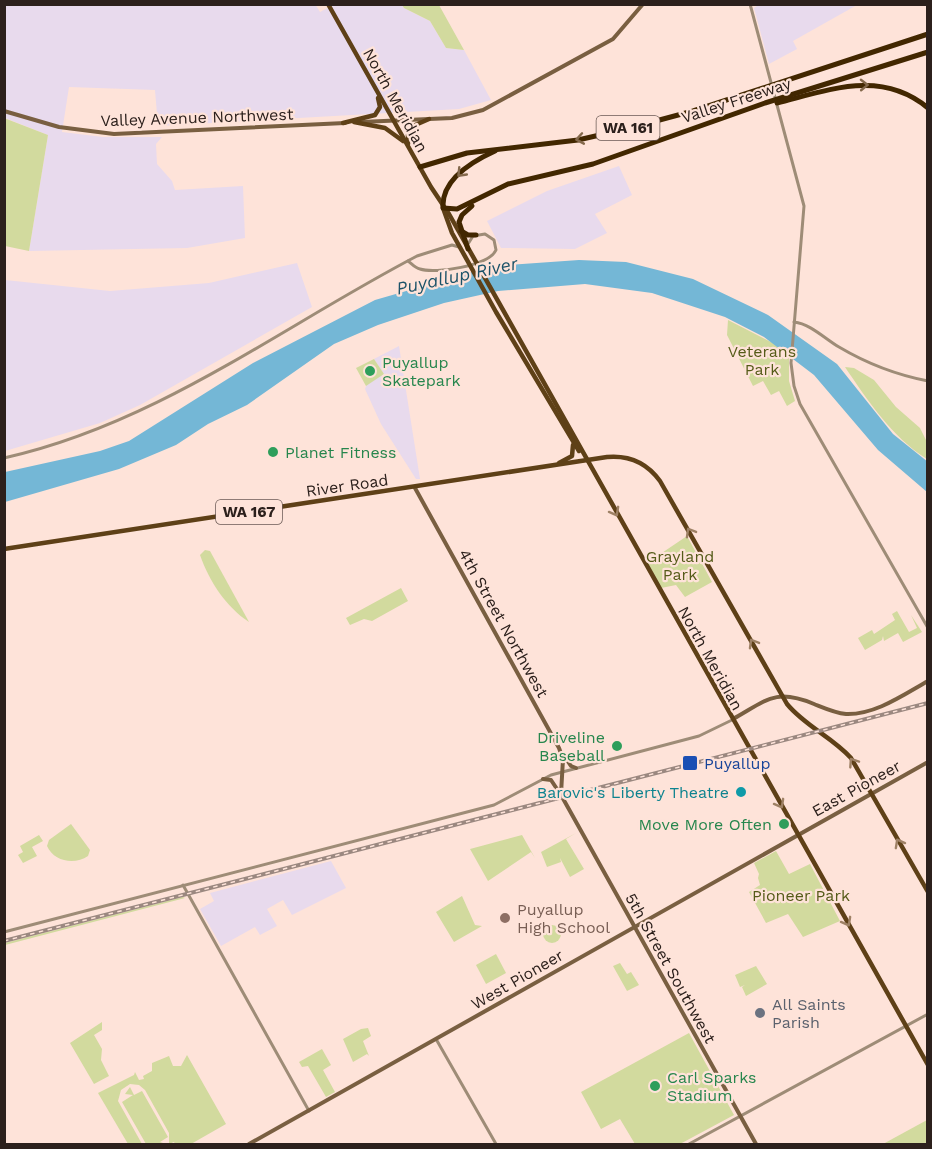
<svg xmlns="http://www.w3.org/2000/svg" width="932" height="1149" viewBox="0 0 932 1149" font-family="'Work Sans',sans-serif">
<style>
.industrial{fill:#e8daed}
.green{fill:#d2da9e}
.water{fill:#74b7d6}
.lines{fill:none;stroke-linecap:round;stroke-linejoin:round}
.tertiary{stroke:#9e8c77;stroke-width:3}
.secondary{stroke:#795f41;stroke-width:4}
.primary{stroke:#5e4017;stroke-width:4.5}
.motorway{stroke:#422700;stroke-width:5}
.rail-casing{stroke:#9b8880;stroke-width:4}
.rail{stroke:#fee3d9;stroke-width:1.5;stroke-dasharray:4.5;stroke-linecap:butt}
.oneway{stroke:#84694c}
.oneway2{stroke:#9e8165}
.leisure-dot{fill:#2e9e5b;stroke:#fee3d9;stroke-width:2}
.transit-dot{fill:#1a4fb4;stroke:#fee3d9;stroke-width:2}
.culture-dot{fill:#0f9aa8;stroke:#fee3d9;stroke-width:2}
.education-dot{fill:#8d6e63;stroke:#fee3d9;stroke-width:2}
.worship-dot{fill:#6b7280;stroke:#fee3d9;stroke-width:2}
.labels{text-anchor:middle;stroke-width:4.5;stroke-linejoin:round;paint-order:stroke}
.shield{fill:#fee3d9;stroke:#6b5a55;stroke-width:1.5}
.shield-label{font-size:15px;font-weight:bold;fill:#2c201c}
.street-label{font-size:16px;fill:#2c201c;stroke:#fee3d9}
.park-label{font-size:16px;fill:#555b18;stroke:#fee3d9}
.leisure-label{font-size:16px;fill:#27864d;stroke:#fee3d9;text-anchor:start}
.transit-label{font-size:16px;fill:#164399;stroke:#fee3d9;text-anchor:start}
.culture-label{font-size:16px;fill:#0d838f;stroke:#fee3d9;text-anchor:end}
.education-label{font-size:16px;fill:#785e54;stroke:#fee3d9;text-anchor:start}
.worship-label{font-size:16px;fill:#5b616d;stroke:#fee3d9;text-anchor:start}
.water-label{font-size:18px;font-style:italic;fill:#1b5268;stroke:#fee3d9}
</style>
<rect width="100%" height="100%" fill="#fee3d9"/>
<g class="industrial">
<polygon points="315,4 320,12 333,5 402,5 404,8 430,21 446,48 464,50 491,100 459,109 158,126 155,90 69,87 62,132 103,137 162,137 156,144 157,164 172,181 175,190 243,186 245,238 187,248 29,251 48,135 5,118 4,5"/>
<polygon points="760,4 857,4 857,5 793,41 797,49 769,64 754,8"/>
<polygon points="619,166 632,195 595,214 607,233 575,249 501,248 487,221 547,191"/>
<polygon points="297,263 312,307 140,405 100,423 5,451 5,280 110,291 209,283"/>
<polygon points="399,346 420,479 416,479 381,424 365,389 367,384 384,374 374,359"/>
<polygon points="331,861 346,888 292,915 283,900 267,909 277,926 260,935 255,927 221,946 200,909 214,901 210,893"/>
</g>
<g class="green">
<polygon points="402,5 439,5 464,50 446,48 430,21 404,8"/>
<polygon points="4,118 48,135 29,251 5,246"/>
<polygon points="728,320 773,343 789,355 789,381 795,401 787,406 779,391 771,395 763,381 753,386 727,335"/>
<polygon points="374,359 384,374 366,386 356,368"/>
<path d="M845,367L854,368L874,380L896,407L920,428L927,442V459C892,437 868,401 845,367Z"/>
<polygon points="687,536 712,582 685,597 676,585 661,588 647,563"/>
<path d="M205,550L210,551L249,622C226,607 209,581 200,555Z"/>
<polygon points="401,588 408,601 372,621 364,619 350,625 346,618"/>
<polygon points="897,611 909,632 917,628 911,615 922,632 903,642 898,633 884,641 883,636 882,640 865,650 858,638 872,630 874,634 895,620 892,614"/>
<path d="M71,824L90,850L88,856C75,865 54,862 47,846L49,840Z"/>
<polygon points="576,833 566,839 584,869 570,877 560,858 561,862 547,867 541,852"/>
<polygon points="39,835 43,841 32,847 37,856 23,863 18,855 23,852 20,846"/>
<polygon points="522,835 535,858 531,852 488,881 470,849"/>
<polygon points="776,851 789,874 810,864 840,921 803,937 788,914 766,923 749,892 760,885 758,878 759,874 754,863"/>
<polygon points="462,896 475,925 482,926 454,942 436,912"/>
<polygon points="183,897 185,898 5,945 5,943"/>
<circle cx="552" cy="934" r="9"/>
<polygon points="496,954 506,973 486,984 476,965"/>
<polygon points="620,963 627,974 631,972 639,985 627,991 613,966"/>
<polygon points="756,966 767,984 746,996 742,987 745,985 740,987 735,975"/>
<polygon points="102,1022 102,1030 94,1035 102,1049 101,1060 109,1076 94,1084 70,1043"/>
<polygon points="368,1028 371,1036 363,1041 369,1056 367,1054 353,1062 343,1039 361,1029"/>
<polygon points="689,1033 734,1115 680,1144 635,1144 620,1119 601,1129 581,1092"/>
<polygon points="322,1049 331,1065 323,1070 335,1092 326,1097 308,1066 302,1067 299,1062"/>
<polygon points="187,1055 226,1124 191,1144 175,1144 174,1142 169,1144 169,1133 145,1090 139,1085 130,1084 121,1090 118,1101 142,1144 128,1144 98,1093 134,1075 135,1072 139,1080 144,1079 143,1076 152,1071 152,1063 169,1056 173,1066 181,1066"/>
<polygon points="130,1087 134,1095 142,1091 168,1137 160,1142 166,1144 146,1144 122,1102 133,1095 125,1094"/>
<polygon points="927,1120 927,1144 883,1144"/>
</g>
<polygon class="water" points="579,260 626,262 693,279 768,315 837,364 893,434 928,462 927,492 878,450 814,375 764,337 725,317 652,293 585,284 498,291 444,303 378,325 334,344 247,405 208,424 176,445 119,469 5,502 5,472 100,451 129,441 253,363 375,300 493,266"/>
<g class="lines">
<g class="tertiary">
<polyline points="750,4 804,206 791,363 794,386 800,404 928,628"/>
<path d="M408,261C412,264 415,268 420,269C435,274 489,266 496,250L494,240L485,234L473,236L468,244"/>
<path d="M794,322C811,324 825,339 839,347C866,363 897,375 928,381"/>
<path d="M4,458C157,424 281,327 417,256L452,245L459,247"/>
<polyline points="183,885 309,1111"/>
<polyline points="4,932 494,805 551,775 699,736 732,720"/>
<polyline points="436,1039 496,1144"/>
<polyline points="689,1144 928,1014"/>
</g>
<g class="secondary">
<polyline points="4,111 59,127 114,134 345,123"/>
<polyline points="361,122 452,118 483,110 613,39 643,4"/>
<polyline points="415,488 559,748 563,759 561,794"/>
<path d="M733,719C767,700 775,688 814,704C824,708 835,713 846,714C875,715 903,695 928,681"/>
<polyline points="563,754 571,766 576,768"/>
<polyline points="543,779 551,780 561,795 756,1144"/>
<polyline points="249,1144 928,762"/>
</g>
<g class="primary">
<polyline points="328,4 431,187 449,214 928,1065"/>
<polyline points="354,122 385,128 403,141"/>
<polyline points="343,123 375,115 380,107 378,98"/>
<polyline points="408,144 408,135 413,126 429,119"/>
<polyline points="443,208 452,233 496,312 579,451"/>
<polyline points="559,463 572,456 573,445"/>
<path d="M4,549L607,457C629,455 647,463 660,481L787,704C805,726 832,737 851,758L928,892"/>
</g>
<g class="motorway">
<path d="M777,103C829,90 881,69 928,108"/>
<path d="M495,151C473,161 441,179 443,208L457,209L508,184L593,164L765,103L928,52"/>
<polyline points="420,167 467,153 578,140 626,129 693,111 928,34"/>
<polyline points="461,231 468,235 476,235"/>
<polyline points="468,249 459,222 462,215 472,206"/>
</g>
<g class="rail-casing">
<polyline id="rail" points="4,941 928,703"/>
</g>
<use href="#rail" class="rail"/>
</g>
<defs><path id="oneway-chevron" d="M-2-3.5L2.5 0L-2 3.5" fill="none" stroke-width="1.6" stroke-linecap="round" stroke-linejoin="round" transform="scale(1.5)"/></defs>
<g class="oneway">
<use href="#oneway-chevron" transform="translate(864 85) rotate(-1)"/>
<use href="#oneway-chevron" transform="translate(580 139) rotate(170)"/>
<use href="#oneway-chevron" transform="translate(461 173) rotate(134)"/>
</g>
<g class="oneway2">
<use href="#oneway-chevron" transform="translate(615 512) rotate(61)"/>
<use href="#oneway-chevron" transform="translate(690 532) rotate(-120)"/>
<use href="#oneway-chevron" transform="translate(753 643) rotate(-120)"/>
<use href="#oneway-chevron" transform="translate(853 762) rotate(-124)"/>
<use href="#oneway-chevron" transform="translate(780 804) rotate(61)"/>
<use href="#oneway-chevron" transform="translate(899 843) rotate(-119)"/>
<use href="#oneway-chevron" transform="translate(847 922) rotate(61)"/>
</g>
<g class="leisure-dot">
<circle cx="370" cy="371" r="6"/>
<circle cx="273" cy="452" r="6"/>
<circle cx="617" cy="746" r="6"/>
<circle cx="784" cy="824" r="6"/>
<circle cx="655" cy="1086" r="6"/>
</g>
<rect class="transit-dot" x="682" y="755" width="16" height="16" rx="3"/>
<circle class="culture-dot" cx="741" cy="792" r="6"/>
<circle class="education-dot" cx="505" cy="918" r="6"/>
<circle class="worship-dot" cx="760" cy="1013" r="6"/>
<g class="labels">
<g class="shield">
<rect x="596.5" y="116" width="63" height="24" rx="4.5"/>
<rect x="216" y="500" width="66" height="24" rx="4.5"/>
</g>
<g class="shield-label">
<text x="628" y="133">WA 161</text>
<text x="249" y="517">WA 167</text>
</g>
<g class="street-label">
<text transform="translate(396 100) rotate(61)" y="6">North Meridian</text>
<text transform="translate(736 100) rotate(-18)" y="6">Valley Freeway</text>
<text transform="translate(197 117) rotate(-2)" y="6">Valley Avenue Northwest</text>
<text transform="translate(347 485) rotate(-8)" y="6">River Road</text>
<text transform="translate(504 623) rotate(61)" y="6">4th Street Northwest</text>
<text transform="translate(711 658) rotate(61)" y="6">North Meridian</text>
<text transform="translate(856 788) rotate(-29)" y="6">East Pioneer</text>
<text transform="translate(671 968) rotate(61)" y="6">5th Street Southwest</text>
<text transform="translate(517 979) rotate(-30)" y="6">West Pioneer</text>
</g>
<g class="park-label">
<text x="762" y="357">Veterans<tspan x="762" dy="18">Park</tspan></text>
<text x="680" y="562">Grayland<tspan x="680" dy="18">Park</tspan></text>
<text x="801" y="901">Pioneer Park</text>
</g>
<g class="leisure-label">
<text x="382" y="368">Puyallup<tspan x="382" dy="18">Skatepark</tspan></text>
<text x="285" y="458">Planet Fitness</text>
<text x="605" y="743" text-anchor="end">Driveline<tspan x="605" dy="18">Baseball</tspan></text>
<text x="772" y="830" text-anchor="end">Move More Often</text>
<text x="667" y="1083">Carl Sparks<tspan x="667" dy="18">Stadium</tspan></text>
</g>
<g class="transit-label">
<text x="704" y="769">Puyallup</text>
</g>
<g class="culture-label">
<text x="729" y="798">Barovic's Liberty Theatre</text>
</g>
<g class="education-label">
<text x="517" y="915">Puyallup<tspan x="517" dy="18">High School</tspan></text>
</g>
<g class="worship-label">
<text x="772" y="1010">All Saints<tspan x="772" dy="18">Parish</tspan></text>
</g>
<g class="water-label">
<text transform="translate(457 276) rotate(-12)" y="6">Puyallup River</text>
</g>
</g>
<rect width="932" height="1149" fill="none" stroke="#2c201c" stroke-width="12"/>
</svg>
